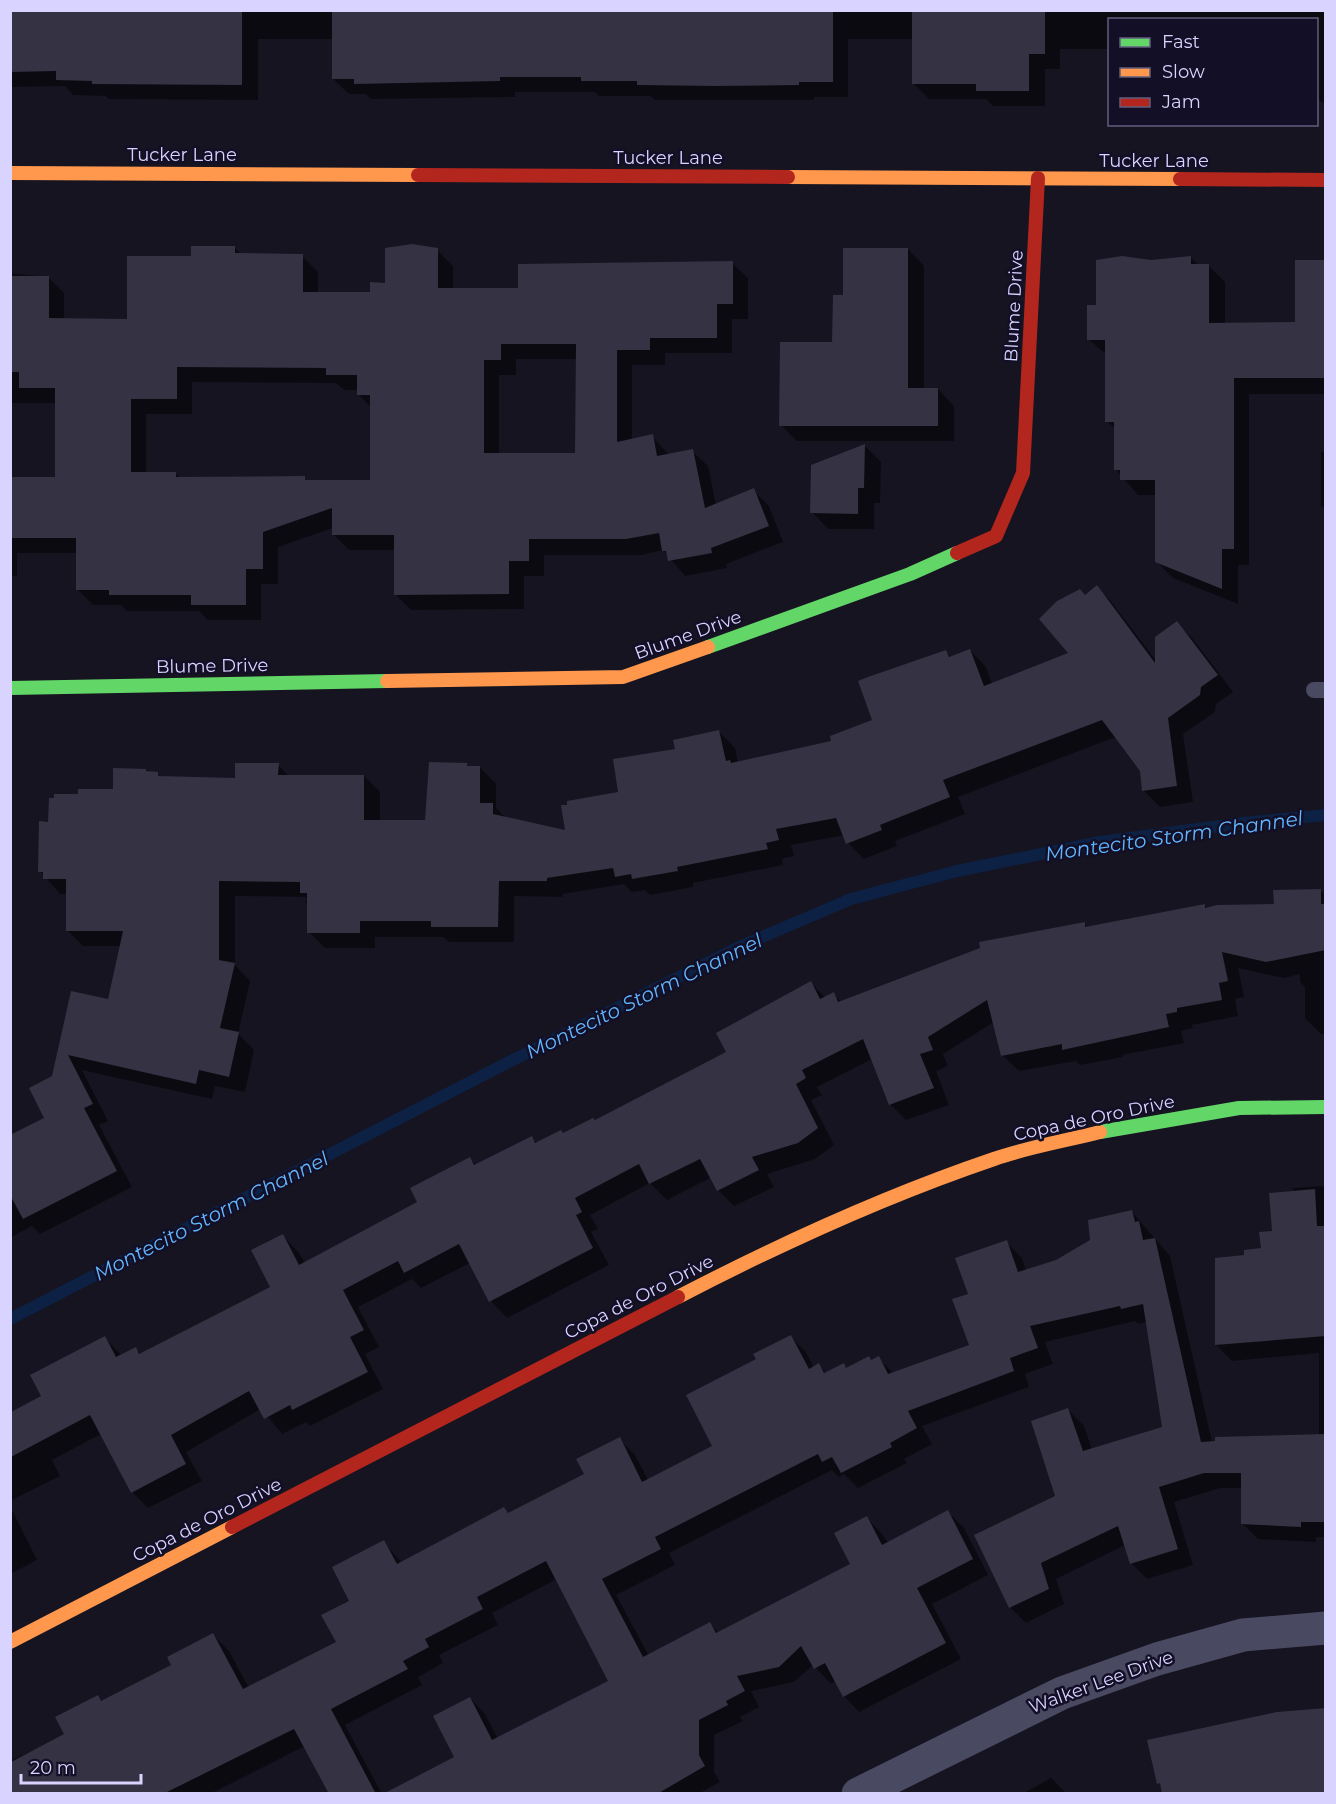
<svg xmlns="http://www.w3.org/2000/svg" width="1336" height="1804" viewBox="0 0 1336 1804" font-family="Montserrat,sans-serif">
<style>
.shadow{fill:#0007;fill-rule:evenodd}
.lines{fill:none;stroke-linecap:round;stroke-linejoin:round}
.stream{stroke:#0d2144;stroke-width:12}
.building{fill:#343243;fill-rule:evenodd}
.lane{stroke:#4a4962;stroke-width:16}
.street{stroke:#4a4962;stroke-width:33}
.fast{stroke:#63d668;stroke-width:14}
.slow{stroke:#ff974d;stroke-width:14}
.jam{stroke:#b3261e;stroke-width:14}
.labels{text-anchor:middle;stroke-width:5;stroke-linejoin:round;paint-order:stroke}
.street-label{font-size:18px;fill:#d9d4ff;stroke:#130f26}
.water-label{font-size:20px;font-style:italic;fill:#62b6ff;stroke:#130f26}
</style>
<rect width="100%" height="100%" fill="#161421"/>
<g class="shadow">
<polygon points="10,10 1326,10 1326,104 1316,99 1316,20 1110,20 1110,49 1060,49 1060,69 1045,69 1045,106 993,106 986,99 929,99 913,83 913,39 848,39 848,97 814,97 814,100 655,100 651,96 599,96 595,92 515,92 515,97 371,99 366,94 349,94 333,79 333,39 258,39 258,100 109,99 106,96 73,95 65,86 10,87"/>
<path d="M235,248L242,255L302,256L318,272V293H371L437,250L453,266V289H519L732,263L748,278V319H732V353H665V365H632V440L652,436L669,455L692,451L708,466L716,505L753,490L769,506L783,542L726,564L727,568L685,576L663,550L642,555H544V576H524V609L411,610L395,594V550H349L333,534V528L278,547V584H261V620H208L199,611H127L121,605H93L78,590V553H17V576H10V478H56V403H10V273L48,277L64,293V320L128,321L193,257ZM516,359H578L576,454H499V375H516ZM192,382L336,383L344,390H358V394L372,408V481H307L304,478H180L175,473H146V414H192Z"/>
<polygon points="908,249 924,266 924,389 938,389 954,406 954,441 797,441 781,425 833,343 845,297"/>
<polygon points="1191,257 1199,266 1209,266 1225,282 1225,324 1296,323 1326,261 1326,394 1249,394 1249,565 1238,565 1238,604 1173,578 1157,562 1157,495 1138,495 1116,470 1116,430 1107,421 1107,355 1088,339 1098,307 1151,262"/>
<polygon points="865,446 881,462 880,503 874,503 874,529 828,529 812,512"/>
<polygon points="1321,452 1326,452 1326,510 1321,506"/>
<polygon points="1097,587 1113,604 1157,662 1177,623 1193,639 1233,692 1216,704 1215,712 1183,734 1193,802 1160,807 1144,791 1141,771 1116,737 958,797 965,814 895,841 897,846 864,859 848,843 845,835 791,845 794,856 782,859 783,865 693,883 693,887 650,895 645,890 632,892 624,884 563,894 563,897 514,896 514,942 449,942 443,937 375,937 375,948 325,948 309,932 306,897 235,896 235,965 250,981 238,1034 254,1050 245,1092 215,1086 212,1099 82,1070 108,1121 99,1125 132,1187 40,1234 32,1226 10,1238 10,1137 46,1119 72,993 109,1001 121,946 83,946 67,930 67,894 60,894 40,871 50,824 79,795 114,790 146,770 162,777 236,779 278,765 289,776 364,776 380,792 380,821 426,821 466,764 469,767 480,767 496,784 496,808 507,819 567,832 677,750 719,732 735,748 738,763 833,742 874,720 946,652 951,657 970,650 986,667 992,684 1070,654 1085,596"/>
<polygon points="1321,891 1326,895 1326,1034 1321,1034 1305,1018 1305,987 1300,982 1300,974 1284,978 1238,968 1244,997 1235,999 1238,1016 1192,1025 1193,1028 1181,1031 1184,1043 1122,1055 1123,1057 1080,1065 1076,1061 1019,1071 1002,1055 994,1022 943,1054 948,1066 936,1071 949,1105 906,1120 890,1104 872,1059 817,1087 822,1095 811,1100 834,1145 815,1159 767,1174 774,1187 734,1206 718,1190 712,1177 667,1200 650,1183 590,1215 598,1229 591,1232 609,1265 507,1318 491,1301 470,1263 421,1288 412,1279 358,1307 379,1347 365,1354 383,1389 310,1426 306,1422 282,1434 261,1409 186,1452 202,1481 148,1508 132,1492 101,1434 52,1460 60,1476 10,1501 10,1413 43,1397 105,1338 122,1356 135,1349 142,1355 272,1288 283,1236 299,1253 305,1263 419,1202 470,1159 477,1166 531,1138 537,1143 564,1134 595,1122 728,1053 811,983 826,998 833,994 841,1002 1084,923 1088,928 1204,905 1208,909 1275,905"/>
<polygon points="1326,1186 1326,1537 1316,1537 1316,1542 1258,1539 1242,1523 1242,1488 1220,1488 1174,1502 1193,1565 1147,1579 1131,1563 1125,1545 1056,1579 1064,1604 1026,1623 1010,1607 1057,1497 1068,1410 1084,1426 1092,1450 1164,1428 1147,1322 1138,1324 1135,1321 1045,1342 1053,1364 1025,1374 1029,1387 922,1426 932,1444 904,1459 907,1463 858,1488 844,1474 839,1477 832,1470 669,1553 675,1565 616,1595 649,1656 710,1624 719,1633 852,1565 867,1518 882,1534 888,1543 948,1512 964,1528 988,1575 932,1604 961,1659 859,1712 844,1696 836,1681 831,1684 813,1665 794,1682 751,1691 759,1707 740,1717 743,1721 714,1735 714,1772 720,1782 698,1794 387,1794 456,1757 470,1698 485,1714 498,1739 610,1682 557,1579 492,1613 498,1625 439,1655 443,1663 418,1677 422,1685 345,1725 382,1794 331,1794 305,1746 210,1794 10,1794 10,1761 66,1735 97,1697 102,1702 173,1665 213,1635 229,1651 249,1688 338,1643 351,1601 383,1542 402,1563 504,1509 509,1514 587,1475 619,1439 635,1455 648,1480 714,1447 758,1360 791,1337 806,1352 814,1368 819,1365 827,1374 843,1365 847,1369 878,1358 894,1374 971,1346 970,1294 1006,1242 1022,1258 1026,1271 1057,1262 1132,1212 1170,1256 1212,1442 1319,1436 1319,1353 1232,1361 1216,1345 1246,1256 1263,1250 1274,1232 1293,1192 1293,1188"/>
<polygon points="10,1506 37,1560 10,1574"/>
<polygon points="1051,1778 1067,1794 1022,1794"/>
</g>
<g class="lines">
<polyline class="stream" points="10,1319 503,1065 741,946 851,899 957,871 1100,842 1243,823 1326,815"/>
</g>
<g class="building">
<polygon points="10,10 242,10 242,85 92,84 92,81 56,80 56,71 10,72"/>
<polygon points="332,10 833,10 833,82 799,82 799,85 714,86 637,85 637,81 581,81 581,77 500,77 500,81 354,84 354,79 332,79"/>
<polygon points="912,10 1045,10 1045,54 1029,54 1029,91 976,91 976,84 912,84"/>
<path d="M412,244L438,248V288H518V264L733,261V304H717V338H650V350H617V442L653,434L657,456L693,449L705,508L754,488L769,526L711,548L712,553L668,561L666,551H662L659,533L626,539H529V561H509V594L394,595V535H332V508L263,532V569H246V605H191V595H109V590H76V538H10V477H55V388H19V372H10V276H49V318L127,319V256H191V246H235V253L303,254V292H370V282L385,283V248ZM501,344H576L575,453H484V360H501ZM177,367L326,368V375H357V395H370V480H305V476L176,477V472H131V399H177Z"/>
<polygon points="843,248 908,248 908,388 938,388 938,426 779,426 780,342 832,342 833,295 843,295"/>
<polygon points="1122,256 1151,260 1191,256 1191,264 1209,264 1209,323 1295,322 1295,260 1326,260 1326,378 1234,378 1234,549 1222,549 1222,589 1155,562 1155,480 1120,480 1120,470 1114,470 1114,422 1105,422 1105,340 1087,340 1087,305 1096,305 1096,260"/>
<polygon points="865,444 864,488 858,488 858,514 810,513 811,465"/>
<polygon points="1097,585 1155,663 1155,637 1177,621 1218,675 1201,687 1200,695 1168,718 1177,786 1142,791 1140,771 1102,720 943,780 950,797 880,825 882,830 846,844 836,818 776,829 779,840 766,843 768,849 677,867 678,871 632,879 631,874 615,877 613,868 547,878 547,881 499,881 498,927 431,927 431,921 360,921 360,933 307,933 307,893 300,893 300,882 219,881 219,960 235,963 220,1028 239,1032 229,1077 199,1070 196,1084 68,1055 93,1104 84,1108 117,1171 23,1219 10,1195 10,1135 44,1118 29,1088 52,1076 71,991 108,999 123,931 66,931 66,879 43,879 43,872 38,872 39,821 48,822 49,798 54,798 54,794 78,794 78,789 113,789 113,768 146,769 146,771 158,772 158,776 235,778 235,763 279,763 278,775 364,775 364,820 425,820 429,762 467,763 467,766 480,766 480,803 493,803 493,814 565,830 561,805 567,805 567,801 618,792 613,759 675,749 673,740 719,730 726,761 730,760 731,763 831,741 830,736 872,720 858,681 868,677 946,650 949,657 970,649 984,686 1068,653 1039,619 1057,601 1080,589 1085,595"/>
<polygon points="1321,889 1321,904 1326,904 1326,950 1266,962 1222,952 1228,981 1219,983 1222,1000 1177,1008 1177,1012 1166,1014 1169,1027 1062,1050 1062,1044 1001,1056 987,1000 928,1037 933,1050 920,1054 934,1088 889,1105 863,1039 802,1070 806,1078 796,1084 818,1128 798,1143 752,1157 759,1170 717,1191 700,1159 649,1184 639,1164 575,1198 582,1212 576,1215 593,1248 489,1302 459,1244 404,1273 398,1261 343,1290 364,1330 350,1337 368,1372 292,1410 290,1405 264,1419 249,1391 171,1435 186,1464 131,1493 90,1415 11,1457 11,1412 41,1396 30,1375 105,1336 116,1357 136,1347 139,1354 270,1287 251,1250 283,1234 299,1265 417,1202 410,1188 470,1157 474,1165 532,1136 535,1143 561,1130 563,1133 593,1118 595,1120 726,1052 716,1033 811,981 820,999 834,992 838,1002 980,948 979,942 1085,922 1085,927 1205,904 1205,908 1217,905 1274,904 1273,890"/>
<polygon points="1315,1189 1317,1226 1326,1226 1326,1336 1215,1345 1215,1258 1244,1255 1244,1250 1261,1248 1259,1232 1272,1231 1269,1193"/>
<polygon points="1132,1210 1135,1222 1139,1221 1143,1240 1155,1238 1201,1442 1215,1441 1215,1437 1326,1434 1326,1522 1301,1522 1301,1527 1241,1524 1241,1473 1204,1473 1159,1487 1178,1549 1130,1564 1118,1526 1041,1563 1049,1589 1009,1608 974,1535 1055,1496 1031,1421 1068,1408 1083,1451 1162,1427 1143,1304 1121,1309 1120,1306 1030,1326 1038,1348 1010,1358 1014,1371 908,1411 917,1428 890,1443 892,1447 841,1473 832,1457 822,1462 818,1454 655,1537 661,1549 602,1579 643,1657 710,1622 716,1633 850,1564 834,1533 867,1516 882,1545 948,1510 973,1559 917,1588 946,1643 843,1697 825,1663 814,1669 801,1646 779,1667 737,1676 745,1691 726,1701 728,1705 699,1720 699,1755 705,1766 657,1794 383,1794 454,1757 433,1716 470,1697 492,1740 608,1681 546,1561 477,1597 483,1609 425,1639 429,1647 403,1661 408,1669 331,1709 376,1794 329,1794 294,1729 163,1794 11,1794 11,1762 64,1734 55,1717 98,1695 101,1701 171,1665 167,1657 213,1633 243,1689 336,1642 321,1615 349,1601 332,1567 384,1540 397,1564 504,1507 508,1513 584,1474 576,1459 620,1437 642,1482 712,1446 686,1395 756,1359 753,1354 791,1335 809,1369 819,1363 824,1373 844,1363 846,1368 869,1356 871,1360 879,1356 888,1374 969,1345 952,1299 968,1294 955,1258 1007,1240 1018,1272 1056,1260 1090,1240 1088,1220"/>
<polygon points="1326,1708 1326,1794 1162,1794 1160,1783 1157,1784 1147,1740 1277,1712"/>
</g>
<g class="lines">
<polyline class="lane" points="1314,690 1326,690"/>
<polyline class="street" points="858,1794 1062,1693 1157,1659 1243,1635 1326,1628"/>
<g class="fast">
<polyline points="708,647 910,574 957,553"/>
<polyline points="10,688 387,681"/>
<polyline points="1100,1132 1239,1108 1326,1107"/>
</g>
<g class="slow">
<polyline points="10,173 418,175"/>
<polyline points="788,177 1180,179"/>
<polyline points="387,681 623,677 708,647"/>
<path d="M678,1297C780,1244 885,1196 994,1159C1028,1147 1065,1141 1100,1132"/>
<polyline points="10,1642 232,1527"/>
</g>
<g class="jam">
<polyline points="418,175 788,177"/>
<polyline points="1180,179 1326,180"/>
<polyline points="957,553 996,536 1023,473 1038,178"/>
<polyline points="232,1527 678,1297"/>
</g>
</g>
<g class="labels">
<g class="street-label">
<text x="182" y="161">Tucker Lane</text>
<text x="668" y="164">Tucker Lane</text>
<text x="1154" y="167">Tucker Lane</text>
<text transform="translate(1014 306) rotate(-87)" y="6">Blume Drive</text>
<text transform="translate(688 635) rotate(-20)" y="6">Blume Drive</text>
<text transform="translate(212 666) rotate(-1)" y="6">Blume Drive</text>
<text transform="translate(1094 1118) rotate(-12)" y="6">Copa de Oro Drive</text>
<text transform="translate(639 1297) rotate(-27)" y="6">Copa de Oro Drive</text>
<text transform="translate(207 1520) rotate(-27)" y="6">Copa de Oro Drive</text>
<text transform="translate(1101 1682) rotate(-20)" y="6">Walker Lee Drive</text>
</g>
<g class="water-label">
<text transform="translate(1174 836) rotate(-8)" y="7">Montecito Storm Channel</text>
<text transform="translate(644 996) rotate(-26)" y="7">Montecito Storm Channel</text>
<text transform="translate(211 1216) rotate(-27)" y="7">Montecito Storm Channel</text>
</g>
</g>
<rect width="1336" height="1804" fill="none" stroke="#d9d4ff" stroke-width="24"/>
<rect x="1108" y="18" width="210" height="108" fill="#130f26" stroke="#625e7d" stroke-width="1.5"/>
<rect x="1120" y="38" width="30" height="9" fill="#63d668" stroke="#625e7d" stroke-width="1.5"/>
<text x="1162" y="48" font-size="18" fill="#d9d4ff">Fast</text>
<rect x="1120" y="68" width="30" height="9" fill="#ff974d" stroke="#625e7d" stroke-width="1.5"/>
<text x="1162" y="78" font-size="18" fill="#d9d4ff">Slow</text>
<rect x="1120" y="98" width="30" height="9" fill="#b3261e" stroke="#625e7d" stroke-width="1.5"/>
<text x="1162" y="108" font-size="18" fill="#d9d4ff">Jam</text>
<path d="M21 1774v9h120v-9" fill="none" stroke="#d9d4ff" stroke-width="3"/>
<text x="30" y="1774" font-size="18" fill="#d9d4ff" stroke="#130f26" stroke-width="4.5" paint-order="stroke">20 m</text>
</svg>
